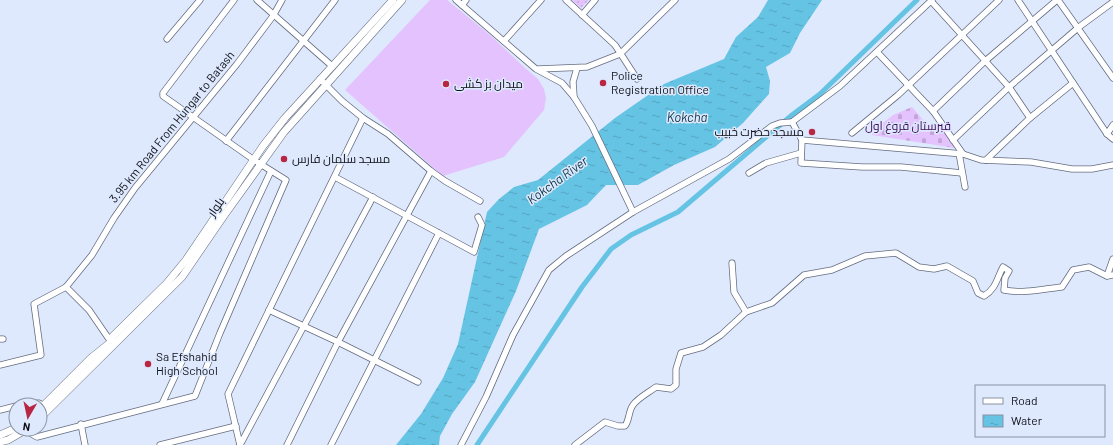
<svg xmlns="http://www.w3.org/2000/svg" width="1113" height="445" viewBox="0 0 1113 445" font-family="Barlow,Cairo,sans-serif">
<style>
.grass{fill:#e4c2fd}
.cemetery{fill:url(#cemetery-stones)}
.park{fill:url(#park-dots)}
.water{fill:url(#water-ripples)}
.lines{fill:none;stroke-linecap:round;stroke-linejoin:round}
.canal{stroke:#65c3e3;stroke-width:5}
.minor-casing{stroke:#646c7e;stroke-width:7}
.major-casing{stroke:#646c7e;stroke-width:8}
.minor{stroke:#fff;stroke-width:5.5}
.major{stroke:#fff;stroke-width:7}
.poi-dot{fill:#b82643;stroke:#dfe9fe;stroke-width:1.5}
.labels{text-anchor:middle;stroke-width:3;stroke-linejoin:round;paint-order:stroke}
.poi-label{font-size:12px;fill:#0e1118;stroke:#dfe9fe;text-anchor:start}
.park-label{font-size:12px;fill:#410e5b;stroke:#dfe9fe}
.street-label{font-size:12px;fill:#0e1118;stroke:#dfe9fe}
.water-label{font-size:13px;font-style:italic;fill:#0b3745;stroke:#dfe9fe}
</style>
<defs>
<pattern id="cemetery-stones" width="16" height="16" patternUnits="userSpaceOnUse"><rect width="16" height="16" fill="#e4c2fd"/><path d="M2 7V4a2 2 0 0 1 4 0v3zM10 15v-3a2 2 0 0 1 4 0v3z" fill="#c2a6d8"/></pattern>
<pattern id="park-dots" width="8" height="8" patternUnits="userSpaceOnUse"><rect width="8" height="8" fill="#e4c2fd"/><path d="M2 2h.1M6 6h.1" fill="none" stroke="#c2a6d8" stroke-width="1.8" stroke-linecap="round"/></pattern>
<pattern id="water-ripples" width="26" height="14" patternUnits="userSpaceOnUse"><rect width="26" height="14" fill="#65c3e3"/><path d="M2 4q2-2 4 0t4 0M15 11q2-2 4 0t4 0" fill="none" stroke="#56a6c2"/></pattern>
</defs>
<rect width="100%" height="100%" fill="#dfe9fe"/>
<polygon class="grass" points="430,0 447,0 489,34 525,68 538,79 544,89 546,98 544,110 504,157 443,176 345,90"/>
<polygon class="cemetery" points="912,107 929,127 938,122 955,148 872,135 872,132 893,115"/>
<polygon class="park" points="572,0 589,0 581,8"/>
<polygon class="water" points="768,0 822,0 800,33 790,53 766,67 770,81 769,94 743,123 715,147 674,165 638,185 606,185 587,205 539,229 516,291 475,382 452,414 440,436 439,445 396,445 421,414 443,378 458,344 487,212 499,199 514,187 538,180 615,118 664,84 724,59 736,37 758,17"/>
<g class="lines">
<polyline class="canal" points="477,445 582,287 611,249 631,235 678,212 792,115 820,94 917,0"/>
<g class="minor-casing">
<g id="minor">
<polyline points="257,0 332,66"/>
<polyline points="456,0 536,69 562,83 574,97 592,126 633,212"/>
<polyline points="566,0 615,45 637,79"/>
<polyline points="1018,0 1107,134 1113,139"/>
<polyline points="1058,0 1113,78"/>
<polyline points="931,1 1009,87 1030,118 1073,83"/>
<polyline points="462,5 466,0"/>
<polyline points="582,15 595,0"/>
<polyline points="167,39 200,0"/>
<polyline points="504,41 541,0"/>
<polyline points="877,52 933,111 963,154 981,160 1031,162 1072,169 1092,169 1113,165"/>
<polyline points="538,69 587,67 620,54 675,0"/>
<polyline points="320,79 342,101 363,118 388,134 431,171 445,181 480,201"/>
<polyline points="574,97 573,82 577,68"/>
<polyline points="933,111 984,62 1057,0"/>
<polyline points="792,122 802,140 801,163 862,167 901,167 962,173"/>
<polyline points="852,133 898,95 999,0"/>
<polyline points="1107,134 1113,125"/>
<polyline points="802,140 963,154"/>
<polyline points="953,140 1009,87 1079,27 1113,2"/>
<polyline points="226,141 335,0"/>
<polyline points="959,153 965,187"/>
<polyline points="986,160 1030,118"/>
<polyline points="749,173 766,163 801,153"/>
<polyline points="335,177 474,252 482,225 478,217"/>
<polyline points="732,263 734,292 746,312"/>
<polyline points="1107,276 1113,259"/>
<polyline points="269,310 338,342 418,382"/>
<polyline points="0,339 3,339"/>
<polyline points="111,342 89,310 66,287 92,255 114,218 135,188 237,64 273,16 282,0"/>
<polyline points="0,365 41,355 34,304 66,287"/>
<polyline points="162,404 271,171"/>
<polyline points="21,405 39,403 44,406"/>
<polyline points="0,410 16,406"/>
<polyline points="81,424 85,445"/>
<polyline points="25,430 37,437 195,396 220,333 286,180 254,160 163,96 163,93 234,0"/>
<polyline points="160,445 236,426"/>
<polyline points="240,445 228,394 363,118"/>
<polyline points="240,445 373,197"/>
<polyline points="287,445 338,342 431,171"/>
<polyline points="331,445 439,233"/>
<polyline points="461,445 486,397 513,335 549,270 566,256 633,212 729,159 772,126 780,123 792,122 840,86 932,0"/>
<path d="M575,445L605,422L618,426H625C630,419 628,412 633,405C638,398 648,393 656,387L671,389L676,385V369L681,353L703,347L721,335L746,312L772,303L804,275L832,270L865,256L896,253L919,267L934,269L947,266L973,281L978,293L984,296C996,289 997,278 1003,267L1009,271L1005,278L1004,290C1023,294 1043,289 1062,287L1073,270L1089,267L1107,276L1113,275"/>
</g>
</g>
<g class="major-casing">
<g id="major">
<polyline points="40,409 91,358 111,342 112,337 167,283 186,260 263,146 285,118 393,0"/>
<polyline points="40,418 182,277 223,217 284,132 402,0"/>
<polyline points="0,435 16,428"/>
<polyline points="0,442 8,440 27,429"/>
</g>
</g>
<use href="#minor" class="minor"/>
<use href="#major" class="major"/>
</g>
<g class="poi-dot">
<circle cx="603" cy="83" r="4"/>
<circle cx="446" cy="84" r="4"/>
<circle cx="812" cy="132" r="4"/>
<circle cx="284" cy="159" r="4"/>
<circle cx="148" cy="364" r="4"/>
</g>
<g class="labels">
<g class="poi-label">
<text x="611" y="80">Police<tspan x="611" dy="14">Registration Office</tspan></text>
<text x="454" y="88">میدان بز کشی</text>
<text x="804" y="136" text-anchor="end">مسجد حضرت خبیب</text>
<text x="292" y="163">مسجد سلمان فارس</text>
<text x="156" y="361">Sa Efshahid<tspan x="156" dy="14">High School</tspan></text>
</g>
<g class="park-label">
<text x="908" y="130">قبرستان قروغ اول</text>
</g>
<g class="street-label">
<text transform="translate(172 127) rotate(-51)" y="4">3.95 km Road From Hungar to Batash</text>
<text transform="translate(216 207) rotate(-55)" y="4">بلوار</text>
</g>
<g class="water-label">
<text x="687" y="122">Kokcha</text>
<text transform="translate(557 180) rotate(-36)" y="5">Kokcha River</text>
</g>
</g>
<rect x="975" y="385" width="130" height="52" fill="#dfe9fe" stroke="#8b93a2"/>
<rect x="983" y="398" width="20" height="6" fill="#ffffff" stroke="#8b93a2"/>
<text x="1011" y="405" font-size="12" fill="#0e1118">Road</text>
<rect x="983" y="415" width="20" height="12" fill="url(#water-ripples)" stroke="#8b93a2"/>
<text x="1011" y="425" font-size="12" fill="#0e1118">Water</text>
<g transform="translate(28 417) rotate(189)"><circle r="19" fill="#dfe9fe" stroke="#8b93a2"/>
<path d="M0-3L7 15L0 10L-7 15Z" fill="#b82643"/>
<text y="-6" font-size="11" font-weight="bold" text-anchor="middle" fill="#0e1118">N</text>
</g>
</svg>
